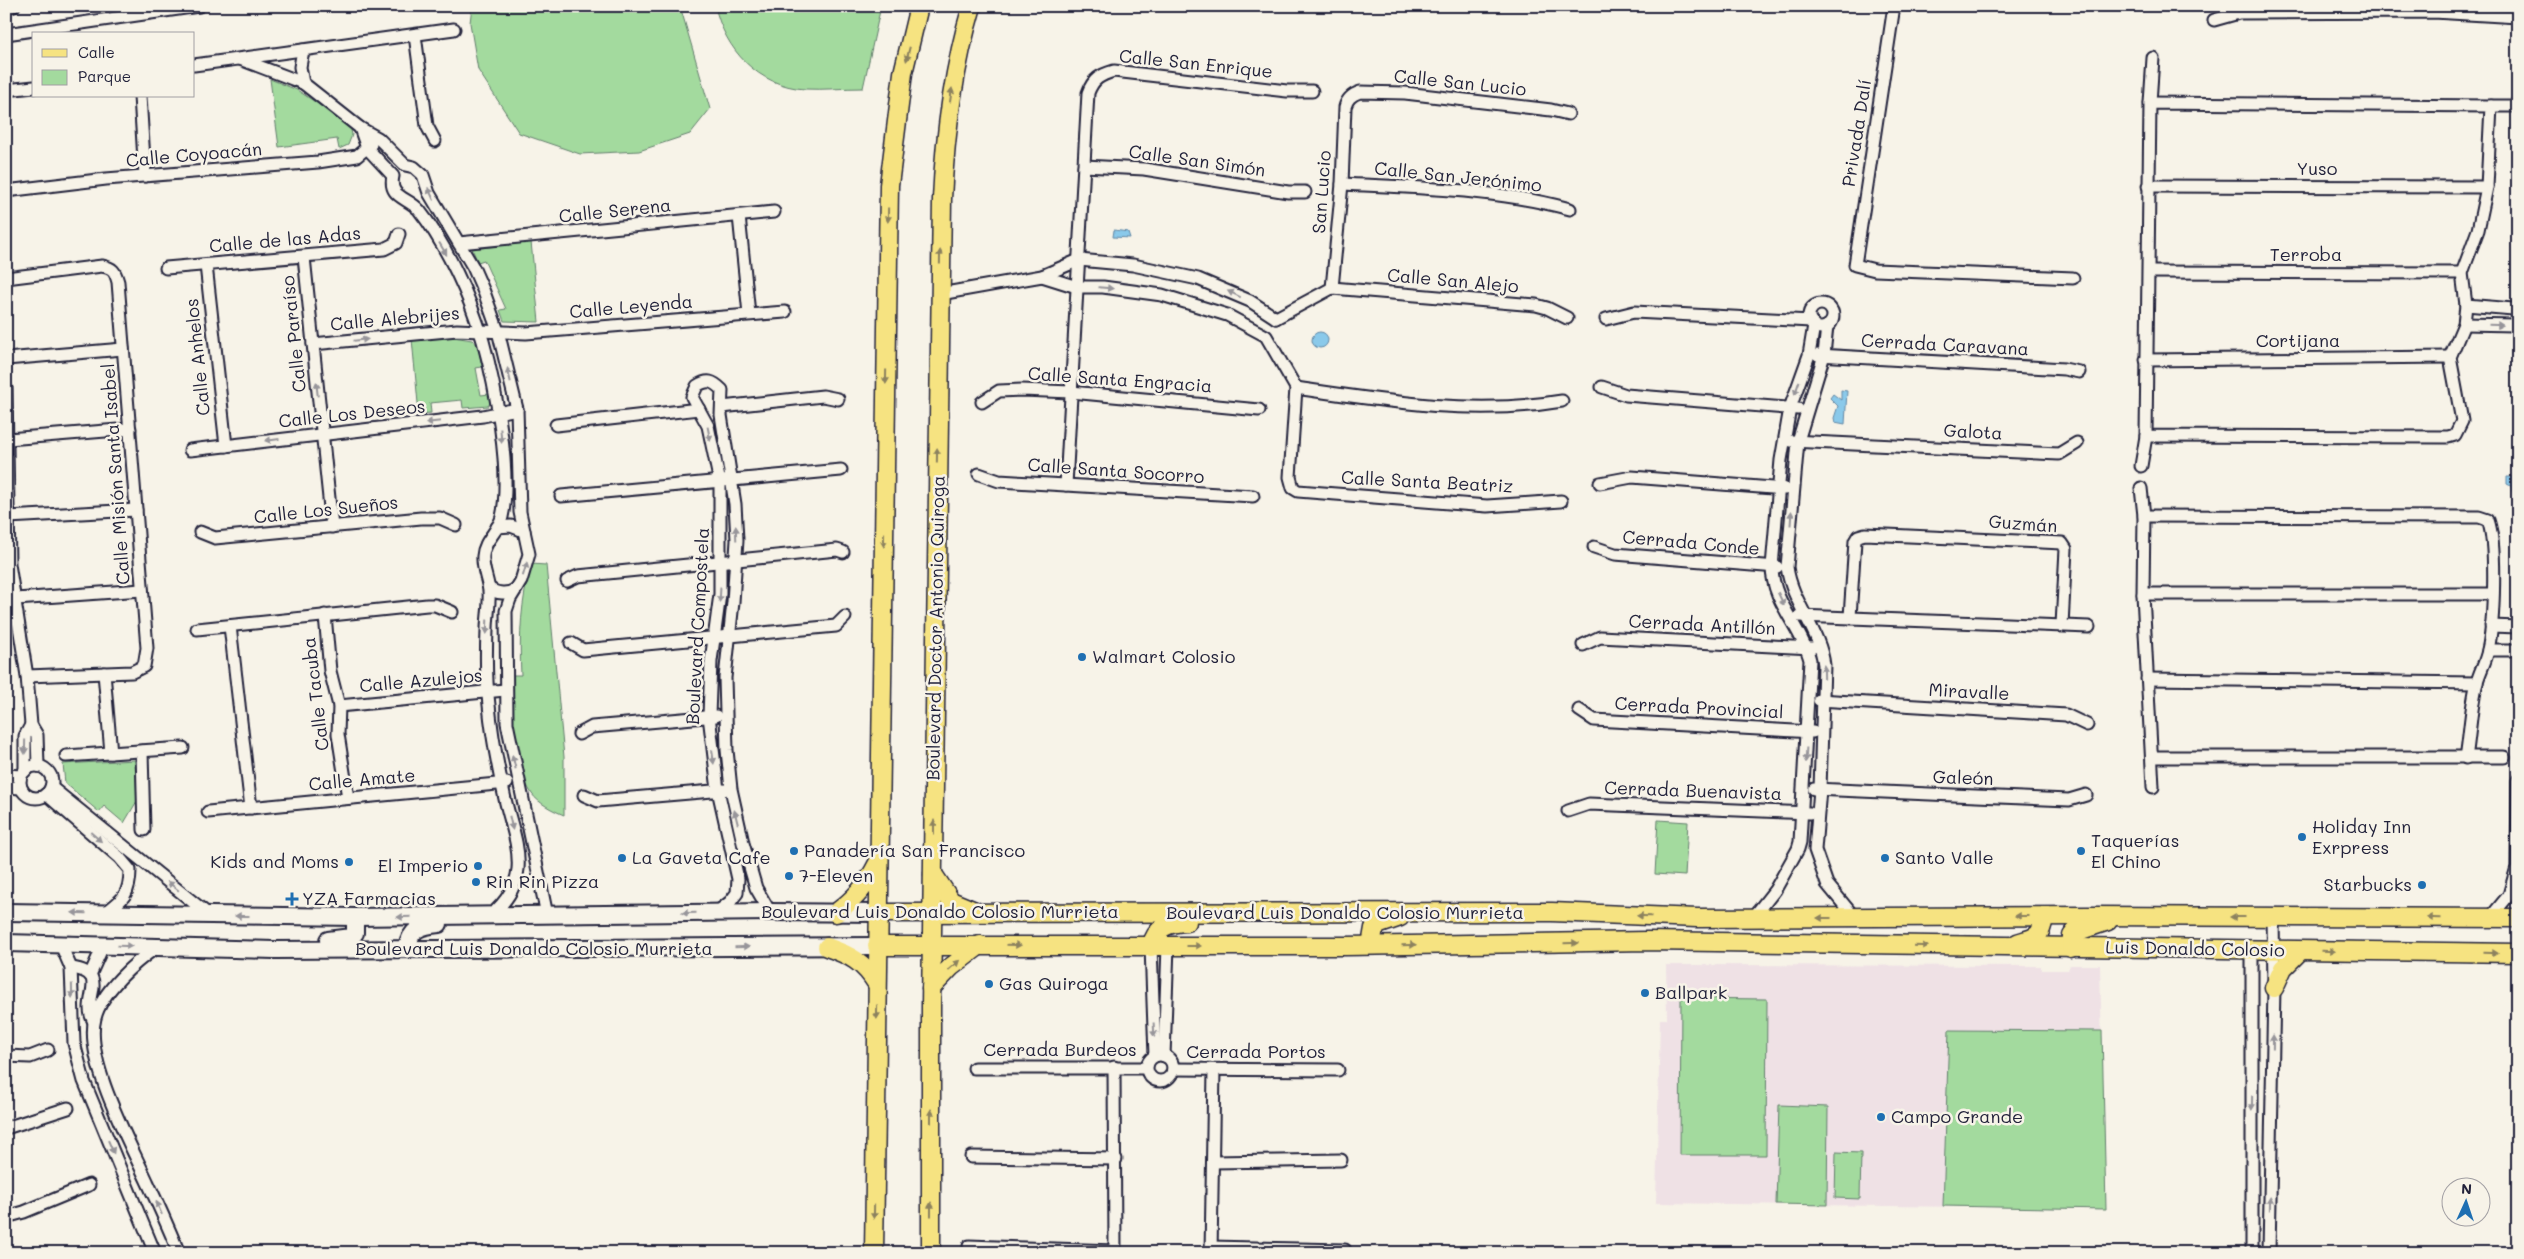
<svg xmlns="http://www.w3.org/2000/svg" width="2524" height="1259" viewBox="0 0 2524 1259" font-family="Mali,sans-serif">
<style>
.built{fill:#efe1e5}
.green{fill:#a3da9e;stroke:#627e6c}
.water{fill:#8ac9ea;stroke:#6086a4}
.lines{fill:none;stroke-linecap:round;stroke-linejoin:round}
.street-casing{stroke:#22223b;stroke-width:15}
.secondary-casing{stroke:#22223b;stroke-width:20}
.primary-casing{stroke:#22223b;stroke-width:21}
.street{stroke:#f7f3e8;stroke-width:11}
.secondary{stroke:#f7f3e8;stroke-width:16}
.primary{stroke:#f6e381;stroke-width:18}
.oneway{fill:#8c825e}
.oneway2{fill:#97959a}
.poi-dot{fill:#1f6fb2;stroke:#f7f3e8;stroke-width:2}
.labels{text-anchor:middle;stroke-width:5;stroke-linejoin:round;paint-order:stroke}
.street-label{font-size:18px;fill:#22223b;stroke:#f7f3e8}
.poi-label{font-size:18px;fill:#22223b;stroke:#f7f3e8;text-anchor:start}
</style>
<rect width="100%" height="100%" fill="#f7f3e8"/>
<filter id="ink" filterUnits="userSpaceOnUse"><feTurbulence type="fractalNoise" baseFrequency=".02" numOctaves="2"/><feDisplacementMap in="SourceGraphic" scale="10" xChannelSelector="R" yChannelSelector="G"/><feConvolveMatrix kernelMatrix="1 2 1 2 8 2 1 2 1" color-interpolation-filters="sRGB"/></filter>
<g filter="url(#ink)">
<polygon class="built" points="1666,965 2041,966 2041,970 2068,970 2070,965 2100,965 2106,1209 1656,1203 1660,1019 1667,1019"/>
<g class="green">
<polygon points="472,6 680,6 710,109 690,134 639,151 580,154 519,133 478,70 470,23"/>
<path d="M715,6H881L863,88C843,88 824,90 805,89C758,86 725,50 715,6Z"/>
<polygon points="270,79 297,90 350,125 352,135 348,145 339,149 337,139 279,147"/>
<polygon points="531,242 539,322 504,321 500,310 506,309 484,260 478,262 472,249"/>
<polygon points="447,336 472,340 478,345 482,367 476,368 481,395 489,394 491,402 488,406 463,408 462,400 430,403 431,413 419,414 412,339"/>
<path d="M531,564L546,565L564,757V815C554,811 538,803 532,794C513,767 513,707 510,675H521C519,635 521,602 531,564Z"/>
<polygon points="135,760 137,801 124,823 104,806 99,812 65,783 63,764"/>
<polygon points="1658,820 1688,822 1685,876 1655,874"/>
<polygon points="1681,998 1767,999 1766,1155 1680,1155"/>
<polygon points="1949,1030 2102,1031 2106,1209 1943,1206"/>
<polygon points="1779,1105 1828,1107 1827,1205 1776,1204"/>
<polygon points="1836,1152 1861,1153 1860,1199 1835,1198"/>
</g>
<g class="water">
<polygon points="1114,230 1128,232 1130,238 1113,237"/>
<circle cx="1320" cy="340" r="8"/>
<polygon points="1841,390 1847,391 1845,424 1835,422 1834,418 1838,406 1830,398 1833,394 1841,400"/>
<polygon points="2507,477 2518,477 2518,492 2512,492 2511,486 2507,484"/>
</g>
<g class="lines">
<g class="street-casing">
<g id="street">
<polyline points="1894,6 1855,265 1875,270 2073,278"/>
<polyline points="6,7 14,6"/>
<polyline points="2214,20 2239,13 2434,12 2518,17"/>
<polyline points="6,34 199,6"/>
<polyline points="415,35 427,126 435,141"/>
<polyline points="303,50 300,67 303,83 360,128 378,138 405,165 414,167 423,175 429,193 473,267 484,292 498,331 517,409 520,512 529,554 521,581 510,599 506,611 507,723 547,915"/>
<polyline points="240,59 303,83"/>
<polyline points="194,65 454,29"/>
<polyline points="6,90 34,87"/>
<polyline points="140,96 145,176"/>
<polygon points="2150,103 2491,106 2487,187 2478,230 2462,273 2466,305 2464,324 2450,357 2462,421 2455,435 2448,437 2146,436"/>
<polyline points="2150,103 2153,58"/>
<polyline points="2491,106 2518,106"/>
<path d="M360,128L367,148L393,176C388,198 408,197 419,210C446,244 471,299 483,341C495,384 512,473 502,517C498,532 484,540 483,556C482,569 488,579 489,591C490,604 487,617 487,630C486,655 486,681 489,705C492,737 498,768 505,799C510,821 520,846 518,869C516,888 505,903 491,915"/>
<polyline points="1084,166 1144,169 1288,192 1305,192"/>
<path d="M1342,184C1417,188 1497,189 1570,209"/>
<polyline points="2148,186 2487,187"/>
<polyline points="6,191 106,179 318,162 357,156 371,144"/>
<polyline points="739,216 749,314"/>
<polyline points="459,243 774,212"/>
<polyline points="304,257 332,527"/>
<polyline points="206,265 226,446"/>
<polyline points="166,268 384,249 396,243 399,234"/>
<polyline points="2149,272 2462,273"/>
<polyline points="1042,276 1077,287 1103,287 1162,295 1227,315 1266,336 1296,388 1290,477 1293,488 1298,491 1487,506 1561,501"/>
<path d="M6,278L102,266C113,268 115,271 118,282L147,648L144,666L132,672L27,676"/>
<path d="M1332,288L1342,184L1345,107C1347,99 1351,95 1360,92L1405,93L1551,110L1568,114"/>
<polyline points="1332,288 1536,305 1547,308 1567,318"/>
<polyline points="940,294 1042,276 1079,260 1133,265 1198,279 1250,301 1276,318"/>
<circle cx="1821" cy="316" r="12"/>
<polyline points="2466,305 2513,309"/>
<polyline points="1276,318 1332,288"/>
<polyline points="1606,319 1634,312 1811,321"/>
<polyline points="2464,324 2514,325"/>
<path d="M1827,326L1824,355L1798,441L1787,567C1792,603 1820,630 1824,665L1820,789L1815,850L1827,884L1855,918"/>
<polyline points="313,344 457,330 526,333 785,312"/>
<polyline points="1818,355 2064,369 2079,372"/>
<polyline points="6,359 123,349"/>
<polyline points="2146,360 2450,357"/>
<polyline points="1602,387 1626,395 1798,409"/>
<polyline points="6,388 9,564 27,676 31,725 37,735 38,766"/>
<path d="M1296,388C1383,401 1474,416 1562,401"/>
<polyline points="982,402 999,391 1022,390 1071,392 1259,410"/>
<polyline points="722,407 823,396 838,399"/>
<polyline points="556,425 699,409"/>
<polyline points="8,439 130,429"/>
<polyline points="1791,441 2059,454 2077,443"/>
<polyline points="190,450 483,416 517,409"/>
<polyline points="2141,466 2146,436"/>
<polyline points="979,474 999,481 1253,496"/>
<polyline points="1600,483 1632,477 1785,489"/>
<path d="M1066,485L1088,93C1093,79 1100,75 1114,71L1287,91H1312"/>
<polyline points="2141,488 2144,516 2143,594 2153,787"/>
<polyline points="561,496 841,470"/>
<path d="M2144,516L2479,517L2488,520C2497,545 2494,623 2488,650C2486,661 2480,671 2477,682C2471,706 2470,733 2466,758"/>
<polyline points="8,517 136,510"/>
<polyline points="497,527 511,526 524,531"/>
<polyline points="200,532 215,538 421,518 440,518 456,525"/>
<polyline points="1594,547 1615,554 1777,567"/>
<polyline points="567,581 578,576 837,550 843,552"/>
<path d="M489,588C496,594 508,595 516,589"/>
<polyline points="2143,594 2492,594"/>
<polyline points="16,599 142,590"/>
<polyline points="325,615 330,671 339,706 338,734 348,798"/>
<polyline points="1799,616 2089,627"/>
<polyline points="1850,617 1855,541 1858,536 1865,534 2062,543 2066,549 2062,625"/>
<polyline points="230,626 251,808"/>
<polyline points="2491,626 2518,627"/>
<polyline points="197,629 427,605 435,605 452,612"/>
<polyline points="571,643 583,650 836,626 845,617"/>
<polyline points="1583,645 1600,637 1812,648"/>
<polyline points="2488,650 2518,650"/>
<polyline points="104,673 111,753"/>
<polyline points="2147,679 2477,683"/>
<polyline points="1819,700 2066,715 2087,725"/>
<polyline points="339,706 505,690"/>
<polyline points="1579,710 1594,720 1813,732"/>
<polyline points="579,734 592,727 716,716"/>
<polyline points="142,751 144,830"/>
<polyline points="66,756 183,748"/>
<polyline points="2153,757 2504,757"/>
<circle cx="36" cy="782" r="16"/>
<polyline points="25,771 25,736 31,725"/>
<polyline points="6,775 21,776"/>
<polyline points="6,787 21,788"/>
<polyline points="51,787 209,915"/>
<polyline points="1814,789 2069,800 2086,795"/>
<path d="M46,794L119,857L130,870C130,894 123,900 105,913"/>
<polyline points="584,795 598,801 724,790"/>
<polyline points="1568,811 1589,804 1810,813"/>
<polyline points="208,812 507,783"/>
<path d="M716,913L730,902L737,893L738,879L718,790L709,716L711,661L720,594V483L708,426L692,397L697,386C708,379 713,381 722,390L721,415L735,504L737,540L733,602L725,678L727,750L731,789L743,843L756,888L770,912"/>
<path d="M1753,918L1775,890L1798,849L1800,842L1810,660C1802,628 1772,602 1772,567L1781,460L1790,408L1809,355L1814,325"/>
<polyline points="2490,918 2509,895 2517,867 2518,780"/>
<polyline points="61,945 71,968 74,1043 84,1081 155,1253"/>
<path d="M157,947C135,962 102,991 95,1018C84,1060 130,1143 148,1183C159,1206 169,1229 179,1253"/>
<polyline points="1151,947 1155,1056"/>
<path d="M71,968C112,973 81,999 93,1020"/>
<polyline points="90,975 103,946"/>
<circle cx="1160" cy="1068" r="13"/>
<polyline points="6,1056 30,1057 48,1050"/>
<polyline points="1164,1056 1168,946"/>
<polyline points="1114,1067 1115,1253"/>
<polyline points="974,1068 1146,1068"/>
<polyline points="1173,1069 1338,1070"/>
<polyline points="6,1128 68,1108"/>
<polyline points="971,1157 1116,1159"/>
<polyline points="1213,1162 1341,1160"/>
<polyline points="6,1217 24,1212 89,1185"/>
<polyline points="969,1246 1115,1251"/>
<polyline points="1211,1247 1345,1250"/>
<polyline points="1211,1253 1214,1070"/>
<polyline points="2252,1253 2252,950"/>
<polyline points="2269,1253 2274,988 2273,917"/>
</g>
</g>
<g class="secondary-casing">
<g id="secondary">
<polyline points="6,912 355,917 770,912 878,913"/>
<polyline points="328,940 352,937 355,933 355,917"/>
<polyline points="6,943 274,950 877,946"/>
<path d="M407,949C410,929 420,926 439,924"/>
</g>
</g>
<g class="primary-casing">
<g id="primary">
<polyline points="933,874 951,901 975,911"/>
<path d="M836,913C856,898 867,885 878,863"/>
<polyline points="878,913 1552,912 1697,918 2093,916 2518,918"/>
<path d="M2017,943C2036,937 2041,938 2044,917"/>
<polyline points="1371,945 1374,928 1380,924 1400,917"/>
<polyline points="877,946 1346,946 1647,941 2518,953"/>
<path d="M827,947C850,955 864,962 877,984"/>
<path d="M1151,947C1156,927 1167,923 1187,922"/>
<polyline points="2071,948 2072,936 2075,932 2108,921"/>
<polyline points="931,988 951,967 980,945"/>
<polyline points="2274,988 2283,968 2300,951"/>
<polyline points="874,1253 889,185 903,73 919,6"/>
<path d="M931,1253V1006L942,199C945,133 953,70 972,6"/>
</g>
</g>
<use href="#street" class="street"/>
<use href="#secondary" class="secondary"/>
<use href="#primary" class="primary"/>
</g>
<defs><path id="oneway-solid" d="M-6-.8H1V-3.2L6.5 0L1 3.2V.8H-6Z" transform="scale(1.25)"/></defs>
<g class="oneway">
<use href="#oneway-solid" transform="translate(908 54) rotate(104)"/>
<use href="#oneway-solid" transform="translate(951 95) rotate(-82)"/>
<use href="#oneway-solid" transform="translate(888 215) rotate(91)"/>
<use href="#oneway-solid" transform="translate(940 257) rotate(-89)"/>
<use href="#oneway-solid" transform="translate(886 377) rotate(91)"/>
<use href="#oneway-solid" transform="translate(937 455) rotate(-89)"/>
<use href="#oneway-solid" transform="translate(884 540) rotate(91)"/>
<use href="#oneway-solid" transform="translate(934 827) rotate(-90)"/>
<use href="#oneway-solid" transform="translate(1644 916) rotate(-178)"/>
<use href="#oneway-solid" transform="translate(2022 916) rotate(-180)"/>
<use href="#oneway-solid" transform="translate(2237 917) rotate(-180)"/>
<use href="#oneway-solid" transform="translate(1824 918) rotate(-180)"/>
<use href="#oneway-solid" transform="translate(2434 918) rotate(-179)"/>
<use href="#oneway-solid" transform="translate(1571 943) rotate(-1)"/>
<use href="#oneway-solid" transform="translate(1014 945) rotate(1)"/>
<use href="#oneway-solid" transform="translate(1409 945) rotate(-1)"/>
<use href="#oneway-solid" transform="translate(1194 946)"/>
<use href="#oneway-solid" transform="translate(1921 946) rotate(1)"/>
<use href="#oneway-solid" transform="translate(2328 951) rotate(1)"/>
<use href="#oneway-solid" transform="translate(2491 953) rotate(1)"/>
<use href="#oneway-solid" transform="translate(954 965) rotate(-41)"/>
<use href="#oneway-solid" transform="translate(877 1012) rotate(91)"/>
<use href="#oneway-solid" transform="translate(931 1116) rotate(-90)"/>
<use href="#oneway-solid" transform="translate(931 1209) rotate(-90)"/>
<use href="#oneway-solid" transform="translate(874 1212) rotate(91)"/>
</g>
<g class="oneway2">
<use href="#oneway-solid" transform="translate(431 194) rotate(-115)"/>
<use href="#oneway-solid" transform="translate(443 249) rotate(59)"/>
<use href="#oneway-solid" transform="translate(1106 288) rotate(5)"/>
<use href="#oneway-solid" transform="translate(1234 294) rotate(-154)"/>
<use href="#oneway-solid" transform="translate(2496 325) rotate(2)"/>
<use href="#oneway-solid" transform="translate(361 340) rotate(-6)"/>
<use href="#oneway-solid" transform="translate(509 375) rotate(-103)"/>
<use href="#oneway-solid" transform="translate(1797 388) rotate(109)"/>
<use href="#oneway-solid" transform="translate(317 389) rotate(-96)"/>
<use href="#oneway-solid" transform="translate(433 422) rotate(174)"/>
<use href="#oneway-solid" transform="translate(709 434) rotate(79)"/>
<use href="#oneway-solid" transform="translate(501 436) rotate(85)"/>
<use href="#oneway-solid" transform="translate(272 440) rotate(173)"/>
<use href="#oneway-solid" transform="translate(1791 518) rotate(-86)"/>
<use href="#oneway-solid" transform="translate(736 533) rotate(-92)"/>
<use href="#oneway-solid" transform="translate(525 569) rotate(-73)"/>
<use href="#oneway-solid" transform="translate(720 595) rotate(94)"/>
<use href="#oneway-solid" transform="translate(1781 599) rotate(64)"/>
<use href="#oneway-solid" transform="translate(487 627) rotate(92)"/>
<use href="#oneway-solid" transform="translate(1824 672) rotate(-91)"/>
<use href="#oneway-solid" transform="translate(25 747) rotate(91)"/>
<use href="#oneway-solid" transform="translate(1806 755) rotate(93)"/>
<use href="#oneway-solid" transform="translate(713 757) rotate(83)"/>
<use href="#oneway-solid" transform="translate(514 762) rotate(-103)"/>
<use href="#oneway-solid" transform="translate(736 817) rotate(-104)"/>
<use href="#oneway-solid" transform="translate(511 823) rotate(77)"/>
<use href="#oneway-solid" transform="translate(96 837) rotate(41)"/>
<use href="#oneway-solid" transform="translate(173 886) rotate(-141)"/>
<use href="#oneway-solid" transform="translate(79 913) rotate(-179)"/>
<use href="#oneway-solid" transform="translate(689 913) rotate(179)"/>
<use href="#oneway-solid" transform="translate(242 916) rotate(180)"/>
<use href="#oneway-solid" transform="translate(404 917) rotate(179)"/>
<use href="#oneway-solid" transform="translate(125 946) rotate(2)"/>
<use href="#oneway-solid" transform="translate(742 947) rotate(-1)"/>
<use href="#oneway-solid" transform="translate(72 991) rotate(89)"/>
<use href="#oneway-solid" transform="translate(1154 1030) rotate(87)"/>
<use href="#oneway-solid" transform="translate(2273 1042) rotate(-89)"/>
<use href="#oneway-solid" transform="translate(2252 1103) rotate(91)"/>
<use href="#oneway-solid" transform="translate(111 1147) rotate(67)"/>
<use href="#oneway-solid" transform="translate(2270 1204) rotate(-89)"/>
<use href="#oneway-solid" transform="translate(159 1208) rotate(-113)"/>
</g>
</g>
<g class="poi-dot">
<circle cx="1082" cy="657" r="5"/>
<circle cx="2302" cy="837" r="5"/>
<circle cx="794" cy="851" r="5"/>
<circle cx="2081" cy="851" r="5"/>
<circle cx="622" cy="858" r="5"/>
<circle cx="1885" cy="858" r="5"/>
<circle cx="349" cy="862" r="5"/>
<circle cx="478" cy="866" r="5"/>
<circle cx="789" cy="876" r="5"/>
<circle cx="476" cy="882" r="5"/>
<circle cx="2422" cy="885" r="5"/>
<path d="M289.5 891.5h5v5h5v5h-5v5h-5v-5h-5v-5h5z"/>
<circle cx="989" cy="984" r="5"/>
<circle cx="1645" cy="993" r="5"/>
<circle cx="1881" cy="1117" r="5"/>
</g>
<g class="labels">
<g class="street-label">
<text transform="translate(1196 64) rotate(6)" y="6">Calle San Enrique</text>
<text transform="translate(1460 83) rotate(6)" y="6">Calle San Lucio</text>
<text transform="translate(1857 133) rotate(-81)" y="6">Privada Dalí</text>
<text transform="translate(194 155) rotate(-5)" y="6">Calle Coyoacán</text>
<text transform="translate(1197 161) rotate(8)" y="6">Calle San Simón</text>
<text x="2317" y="175">Yuso</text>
<text transform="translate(1458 177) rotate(6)" y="6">Calle San Jerónimo</text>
<text transform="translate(1322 192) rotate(-86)" y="6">San Lucio</text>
<text transform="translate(615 211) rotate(-6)" y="6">Calle Serena</text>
<text transform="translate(285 240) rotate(-5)" y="6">Calle de las Adas</text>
<text x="2306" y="261">Terroba</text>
<text transform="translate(1453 281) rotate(5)" y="6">Calle San Alejo</text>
<text transform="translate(631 307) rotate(-5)" y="6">Calle Leyenda</text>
<text transform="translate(395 319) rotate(-5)" y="6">Calle Alebrijes</text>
<text transform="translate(294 334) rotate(-96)" y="6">Calle Paraíso</text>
<text x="2298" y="347">Cortijana</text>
<text transform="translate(1945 345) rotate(3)" y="6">Cerrada Caravana</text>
<text transform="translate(198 357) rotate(-96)" y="6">Calle Anhelos</text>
<text transform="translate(1120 380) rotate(4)" y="6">Calle Santa Engracia</text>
<text transform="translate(352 414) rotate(-6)" y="6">Calle Los Deseos</text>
<text transform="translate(1973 432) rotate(3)" y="6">Galota</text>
<text transform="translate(1116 471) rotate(4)" y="6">Calle Santa Socorro</text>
<text transform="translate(116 474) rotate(-94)" y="6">Calle Misión Santa Isabel</text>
<text transform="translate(1427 482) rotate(3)" y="6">Calle Santa Beatriz</text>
<text transform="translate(326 510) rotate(-6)" y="6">Calle Los Sueños</text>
<text transform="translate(2023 524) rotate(4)" y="6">Guzmán</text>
<text transform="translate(1691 543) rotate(5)" y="6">Cerrada Conde</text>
<text transform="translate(1702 625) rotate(3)" y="6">Cerrada Antillón</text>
<text transform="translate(698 626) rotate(-87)" y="6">Boulevard Compostela</text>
<text transform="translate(936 628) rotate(-89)" y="6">Boulevard Doctor Antonio Quiroga</text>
<text transform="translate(421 681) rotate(-5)" y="6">Calle Azulejos</text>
<text transform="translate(1969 692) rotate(3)" y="6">Miravalle</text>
<text transform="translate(316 694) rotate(-97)" y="6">Calle Tacuba</text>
<text transform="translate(1699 708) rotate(3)" y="6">Cerrada Provincial</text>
<text transform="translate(1963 778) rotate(2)" y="6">Galeón</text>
<text transform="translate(362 780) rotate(-5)" y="6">Calle Amate</text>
<text transform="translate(1693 791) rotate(2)" y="6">Cerrada Buenavista</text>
<text x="940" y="918">Boulevard Luis Donaldo Colosio Murrieta</text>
<text x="1345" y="919">Boulevard Luis Donaldo Colosio Murrieta</text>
<text x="534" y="955">Boulevard Luis Donaldo Colosio Murrieta</text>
<text transform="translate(2195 949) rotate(1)" y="6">Luis Donaldo Colosio</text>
<text x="1060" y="1056">Cerrada Burdeos</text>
<text x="1256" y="1058">Cerrada Portos</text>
</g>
<g class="poi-label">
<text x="1092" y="663">Walmart Colosio</text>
<text x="2312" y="833">Holiday Inn<tspan x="2312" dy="21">Exrpress</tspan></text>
<text x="2091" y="847">Taquerías<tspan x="2091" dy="21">El Chino</tspan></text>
<text x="804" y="857">Panadería San Francisco</text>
<text x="632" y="864">La Gaveta Cafe</text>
<text x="1895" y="864">Santo Valle</text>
<text x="339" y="868" text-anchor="end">Kids and Moms</text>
<text x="468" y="872" text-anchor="end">El Imperio</text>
<text x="799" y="882">7-Eleven</text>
<text x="486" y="888">Rin Rin Pizza</text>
<text x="2412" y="891" text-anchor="end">Starbucks</text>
<text x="302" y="905">YZA Farmacias</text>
<text x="999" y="990">Gas Quiroga</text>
<text x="1655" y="999">Ballpark</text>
<text x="1891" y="1123">Campo Grande</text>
</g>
</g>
<rect width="2524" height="1259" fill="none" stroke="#f7f3e8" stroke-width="25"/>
<rect x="12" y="12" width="2499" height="1234" fill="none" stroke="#22223b" stroke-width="2" filter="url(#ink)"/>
<rect x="32" y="32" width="162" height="65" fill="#f7f3e8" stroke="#a29fa3"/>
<rect x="42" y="49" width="25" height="8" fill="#f6e381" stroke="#a29fa3"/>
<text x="78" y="58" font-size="15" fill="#22223b">Calle</text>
<rect x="42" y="70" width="25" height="15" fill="#a3da9e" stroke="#a29fa3"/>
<text x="78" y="82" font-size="15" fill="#22223b">Parque</text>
<g transform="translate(2466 1202) rotate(3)"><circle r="24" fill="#f7f3e8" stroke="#a29fa3"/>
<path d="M0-4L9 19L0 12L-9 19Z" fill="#1f6fb2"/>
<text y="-8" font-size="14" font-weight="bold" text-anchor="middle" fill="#22223b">N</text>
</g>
</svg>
